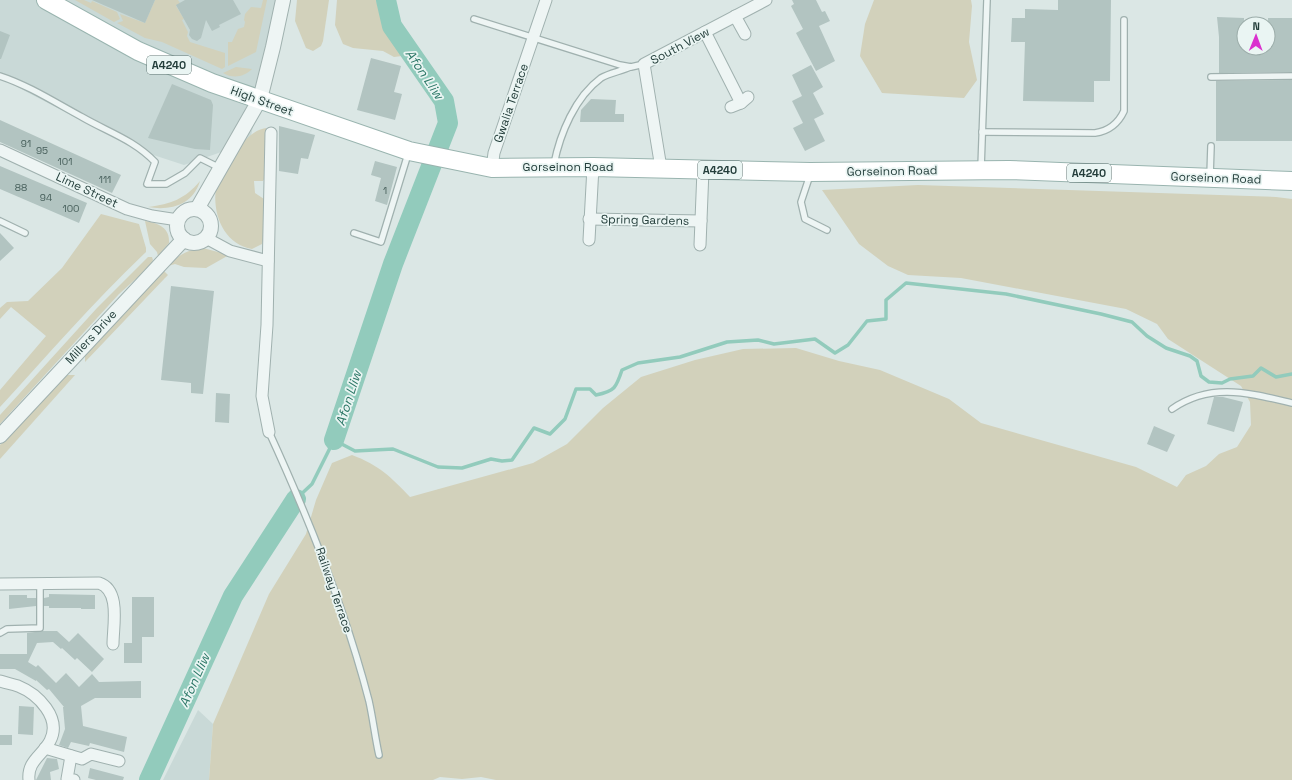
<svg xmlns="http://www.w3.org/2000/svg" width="1292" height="780" viewBox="0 0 1292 780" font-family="'Space Grotesk',sans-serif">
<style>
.built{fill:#c9d9d7}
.green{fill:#d2d1bb}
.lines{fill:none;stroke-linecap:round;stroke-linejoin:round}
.stream{stroke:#92cbbc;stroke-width:3.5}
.river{stroke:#92cbbc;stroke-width:20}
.building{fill:#b2c4c1}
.service-casing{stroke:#a0b1af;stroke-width:8}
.minor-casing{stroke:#a0b1af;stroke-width:13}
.tertiary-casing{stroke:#a0b1af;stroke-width:16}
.primary-casing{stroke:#99b4af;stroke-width:20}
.service{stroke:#eef5f4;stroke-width:5.5}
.minor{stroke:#eef5f4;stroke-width:11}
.tertiary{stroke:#eef5f4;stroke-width:14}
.primary{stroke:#fff;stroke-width:18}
.labels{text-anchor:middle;stroke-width:3.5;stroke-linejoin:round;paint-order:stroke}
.number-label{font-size:10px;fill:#48605c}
.shield{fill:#eaf5f3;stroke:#5f7572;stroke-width:1}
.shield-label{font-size:11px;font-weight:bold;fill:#243e3b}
.street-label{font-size:12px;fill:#243e3b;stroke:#eaf5f3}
.water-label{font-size:13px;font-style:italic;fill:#2a7665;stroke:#eaf5f3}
</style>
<rect width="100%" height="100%" fill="#dbe7e5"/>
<g class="built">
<polygon points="0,0 276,0 250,142 184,165 138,150 0,78"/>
<polygon points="198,710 213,724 209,780 163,780"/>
</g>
<g class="green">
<polygon points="75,0 84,0 91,3 92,1 117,12 120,19 114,22"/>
<polygon points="155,0 178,0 180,3 176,6 184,19 182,20 188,32 187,36 190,42 225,53 225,67 222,69 162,42 145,38 117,23 123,21 120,14 145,23"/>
<polygon points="263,0 267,0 256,52 228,66 228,42 232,42 238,29 244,27 245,22 244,20 245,14 251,7 261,8"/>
<polygon points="297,0 329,0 323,41 321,46 313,51 306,48 295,21"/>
<polygon points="337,0 376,0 384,28 401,48 402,56 394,57 383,51 353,48 343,44 335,25"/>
<polygon points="874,0 971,0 972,6 969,42 977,80 964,98 882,93 860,56 865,24"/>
<path d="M236,67L252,69C244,77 233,79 223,73Z"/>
<path d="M266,128V176L263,181H254L255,193L264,199V237L262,244L252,249C224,244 212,214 216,188C228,168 241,132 266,128Z"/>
<path d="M200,181C193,205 170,211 148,207C171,204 185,199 200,181Z"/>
<path d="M918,185L1276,197L1292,199V780H496L481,777L462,779L440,777L433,780H209L213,724L269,594L306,534L316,500L332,463L352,455C379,465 391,477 410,497L533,463L567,444L603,408L641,377L695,360L743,349L796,348L839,361L880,370L949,399L981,423L1136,467L1177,487L1186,475L1206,466L1219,454L1237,447L1251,425L1250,402L1241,386L1168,339L1157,324L1126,309L961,278L908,275L888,266L859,244L822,190Z"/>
<path d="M101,214L139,224L146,248V252C94,301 48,355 0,407V390L46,336L11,307L0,319V308L7,302L28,301L62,268Z"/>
<path d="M145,221C159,223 170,228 169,243L158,256L157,252L150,244Z"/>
<path d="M203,248L229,255L206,268L184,267L175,264L168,266C179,254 188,250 203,248Z"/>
<polygon points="148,257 152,257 153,260 150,266 119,294 0,424 0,415 97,308"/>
<polygon points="163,270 168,275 165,278 85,362 85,355"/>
<polygon points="65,375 75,375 0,459 0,445"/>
</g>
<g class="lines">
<path class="stream" d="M296,499L312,484L334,440L355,451L393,449L438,467L462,468L491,459L502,461L512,460L534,428L550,434L565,419L576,389H590L596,395C615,391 616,388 622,370L638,363L680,357L727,342L758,340L774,344L815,339L835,353L848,345L867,321L886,319V300L906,283L1006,294L1101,314L1132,322L1147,336L1166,348L1190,356L1197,361L1201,376L1209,382L1222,383L1230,379L1253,376L1261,368L1276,377L1292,374"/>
<g class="river">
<polyline points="334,440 393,264 448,123 444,101 392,26 386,0"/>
<polyline points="149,780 233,596 296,499"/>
</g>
</g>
<g class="building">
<polygon points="92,0 155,0 145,23"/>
<polygon points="185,0 233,0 241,14 219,25 220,27 212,31 206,20 201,38 197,41 192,39 189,35 190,30 176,5"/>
<polygon points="792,0 816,0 822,12 825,11 830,21 819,26 835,61 816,71 796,33 803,29 791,6 794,4"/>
<polygon points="1058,0 1111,0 1110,81 1094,81 1094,102 1023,101 1025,42 1011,42 1012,18 1025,18 1025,9 1058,10"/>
<polygon points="1217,17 1244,18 1244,48 1268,48 1268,18 1292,18 1292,72 1219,73 1219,37"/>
<polygon points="0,31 10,35 1,59 0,59"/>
<polygon points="371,58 401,66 394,92 402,94 395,120 357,110"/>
<polygon points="811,65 823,87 813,93 824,114 814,119 825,141 805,151 793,128 803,123 792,101 802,96 792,75"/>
<polygon points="1292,80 1292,141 1216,141 1216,81"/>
<polygon points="172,84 211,100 213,105 210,150 195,149 148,138"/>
<polygon points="591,99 616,100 615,114 624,114 624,122 580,122 581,110"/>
<polygon points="0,120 121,175 112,193 0,142"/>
<polygon points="279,126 315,135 308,159 301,158 298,174 279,171"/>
<polygon points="375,161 397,167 387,205 375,201 381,178 371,175"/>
<polygon points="0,166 87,203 79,223 0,189"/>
<polygon points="0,233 14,248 0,261"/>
<polygon points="171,286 214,291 203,394 191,393 191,383 161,380"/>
<polygon points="216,393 230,394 229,423 215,422"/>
<polygon points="1214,397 1223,397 1243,402 1234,432 1207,424"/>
<polygon points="1154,426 1175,435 1167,452 1147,444"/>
<polygon points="49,594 95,595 95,609 81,609 81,608 49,608 49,606 44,606 44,598 49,597"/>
<polygon points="9,595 27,595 27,598 36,598 36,606 9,609"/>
<polygon points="132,597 154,597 154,637 142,637 142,663 124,663 124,643 132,643"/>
<polygon points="43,631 57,631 69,642 78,633 104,659 92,672 77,658 75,660 62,648 61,649 53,642 37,643 28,662 36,667 38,665 56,683 66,673 79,687 92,674 99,682 141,681 141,698 95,698 81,706 83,726 127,737 124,752 90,743 89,746 71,742 68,748 59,745 65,729 63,707 64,707 49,689 47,690 36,680 36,681 15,669 0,669 0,654 27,654 27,633"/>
<polygon points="19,706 34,707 33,735 18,734"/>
<rect x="0" y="735" width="12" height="10"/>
<polygon points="47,758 57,759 59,769 50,772 51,780 36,780"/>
<polygon points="90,768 124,777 123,780 96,780 88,778"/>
</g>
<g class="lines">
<g class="service-casing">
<g id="service">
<polyline points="474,19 620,65 631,67 644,64"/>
<path d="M0,76C28,85 56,103 82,117C108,132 134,140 155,162L147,184H166L185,173L200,158L220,168"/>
<polyline points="1211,77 1292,76"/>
<path d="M982,132L1095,133C1109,131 1118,124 1124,111V20"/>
<path d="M554,164C560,134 575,97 601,78C609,73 622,71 630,67"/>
<polyline points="981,168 987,0"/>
<polyline points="810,175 801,202 805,219 827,230"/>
<polyline points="1210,176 1211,146"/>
<polyline points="0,221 25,233"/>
<polyline points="354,233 381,242 408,154"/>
<path d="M1172,409C1211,382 1249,393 1292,403"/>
<path d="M269,432C309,519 345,608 369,701C373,719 375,737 379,755"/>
<polyline points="0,633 7,629 40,628 40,584"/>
</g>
</g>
<g class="minor-casing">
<g id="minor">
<polyline points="735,16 745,34"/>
<polyline points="705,32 741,103"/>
<polyline points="731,107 741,103 748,97"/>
<polyline points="0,150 127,209 152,216 178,220"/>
<polyline points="492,168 494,153 546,0"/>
<polyline points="661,168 644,64 766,0"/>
<polyline points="589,219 701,221"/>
<polyline points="206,238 230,251 268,261"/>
<polyline points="589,240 593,167"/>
<polyline points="700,245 703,170"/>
<polyline points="269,432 262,396 267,325 271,133"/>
<path d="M0,584L99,583C121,590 113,626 113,644"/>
<path d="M0,681C6,683 12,684 18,686C38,694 62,718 50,741C42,756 27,761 29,780"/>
<polyline points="45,748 82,759 91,754 119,761"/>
<polyline points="71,756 67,779 74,780"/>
</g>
</g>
<g class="tertiary-casing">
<g id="tertiary">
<polyline points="197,209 260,99 273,47 283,0"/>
<circle cx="194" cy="226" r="17"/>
<polyline points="0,436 184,239"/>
</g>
</g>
<g class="primary-casing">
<polyline id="primary" points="46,0 138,51 212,83 409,151 492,168 593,167 810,172 1009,170 1292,181"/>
</g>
<use href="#service" class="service"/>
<use href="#minor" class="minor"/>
<use href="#tertiary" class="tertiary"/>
<use href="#primary" class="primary"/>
</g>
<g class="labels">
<g class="number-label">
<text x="26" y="147">91</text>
<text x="42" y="154">95</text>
<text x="65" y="165">101</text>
<text x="105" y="183">111</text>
<text x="21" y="191">88</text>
<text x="385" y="194">1</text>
<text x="46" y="201">94</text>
<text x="71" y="212">100</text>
</g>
<g class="shield">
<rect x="147" y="56" width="44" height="18" rx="3"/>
<rect x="698" y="161" width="44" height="18" rx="3"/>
<rect x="1067" y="164" width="44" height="18" rx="3"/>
</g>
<g class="shield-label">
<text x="169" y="69">A4240</text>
<text x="720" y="174">A4240</text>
<text x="1089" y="177">A4240</text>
</g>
<g class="street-label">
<text transform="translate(680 46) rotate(-28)" y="4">South View</text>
<text transform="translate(262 101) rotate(20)" y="4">High Street</text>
<text transform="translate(511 103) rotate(-71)" y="4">Gwalia Terrace</text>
<text x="568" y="171">Gorseinon Road</text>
<text transform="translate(892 171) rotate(-1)" y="4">Gorseinon Road</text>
<text transform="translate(1216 178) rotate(2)" y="4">Gorseinon Road</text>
<text transform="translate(87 190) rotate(25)" y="4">Lime Street</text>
<text transform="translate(645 220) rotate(1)" y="4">Spring Gardens</text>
<text transform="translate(91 337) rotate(-47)" y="4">Millers Drive</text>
<text transform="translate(334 590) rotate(71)" y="4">Railway Terrace</text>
</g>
<g class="water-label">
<text transform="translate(425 74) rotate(56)" y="5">Afon Lliw</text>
<text transform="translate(348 398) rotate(-72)" y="5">Afon Lliw</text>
<text transform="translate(194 680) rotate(-66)" y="5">Afon Lliw</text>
</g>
</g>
<g transform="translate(1256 36) rotate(1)"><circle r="19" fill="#eaf5f3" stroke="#9baca9"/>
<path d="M0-3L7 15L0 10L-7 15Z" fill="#da31ce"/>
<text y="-6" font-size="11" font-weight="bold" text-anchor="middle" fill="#243e3b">N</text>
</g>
</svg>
